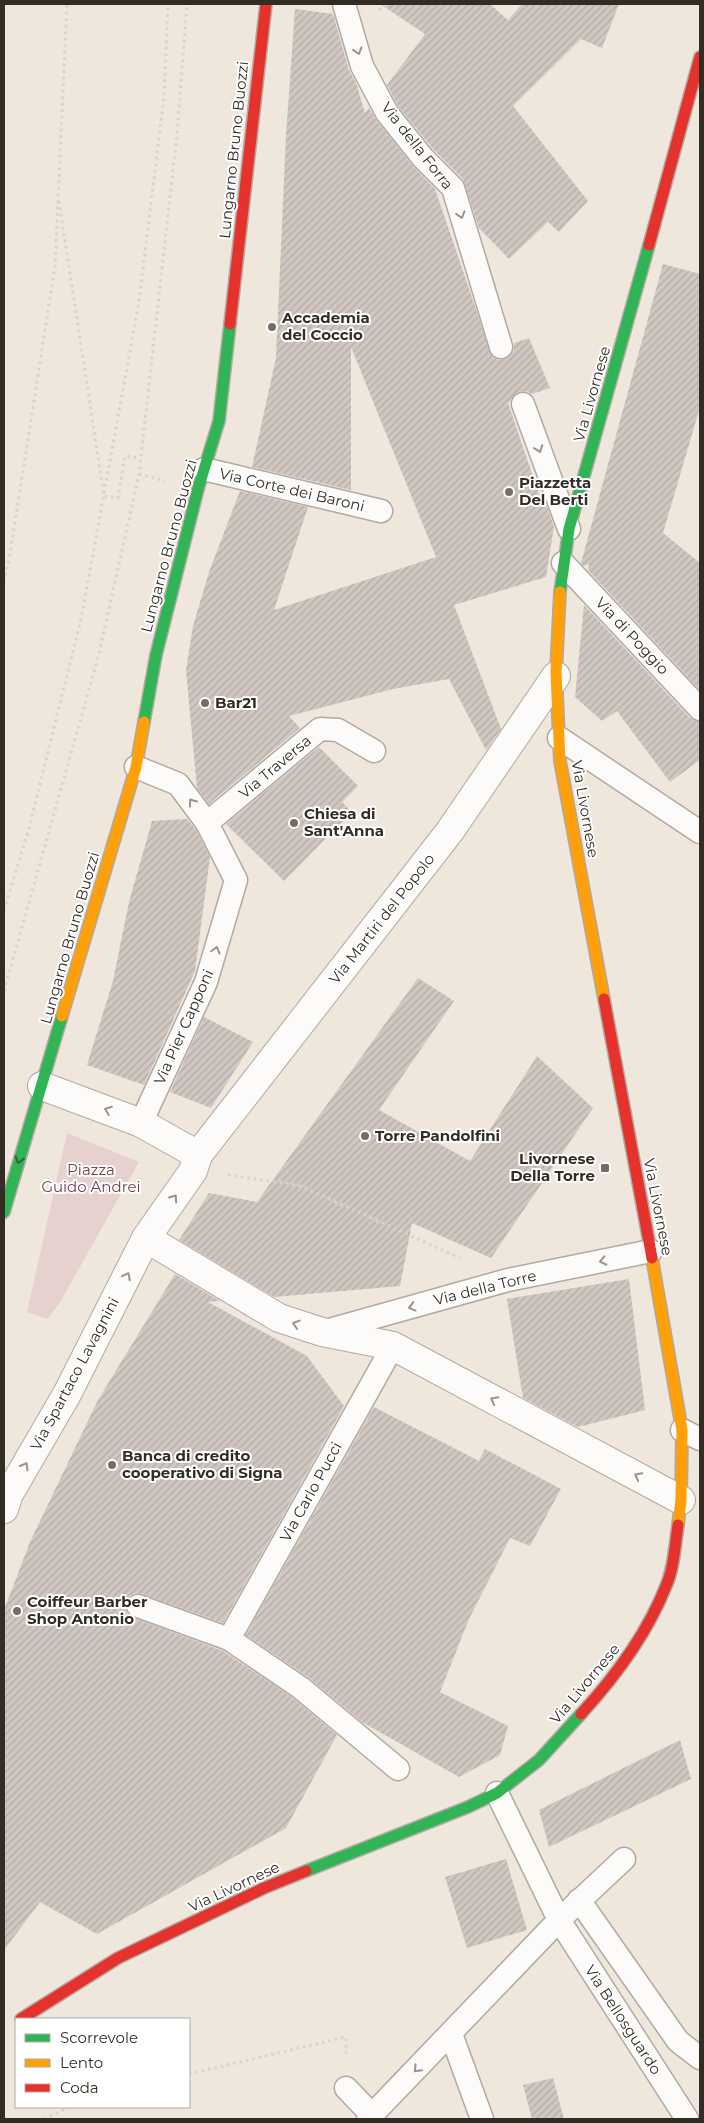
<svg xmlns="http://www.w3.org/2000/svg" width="704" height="2123" viewBox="0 0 704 2123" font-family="Montserrat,sans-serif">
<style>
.park{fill:#e7d1ce}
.building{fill:url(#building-hatch)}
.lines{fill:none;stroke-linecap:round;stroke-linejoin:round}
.lane-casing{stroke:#b0aaa2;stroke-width:25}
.street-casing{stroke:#b0aaa2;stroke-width:30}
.fast-casing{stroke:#b0aaa2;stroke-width:14}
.slow-casing{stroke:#b0aaa2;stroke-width:14}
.jam-casing{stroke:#b0aaa2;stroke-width:14}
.path{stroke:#d6d3d0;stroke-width:3;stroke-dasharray:2.5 4;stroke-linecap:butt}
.lane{stroke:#fdfbfa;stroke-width:22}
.street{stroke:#fdfbfa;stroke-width:28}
.fast{stroke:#30b455;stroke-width:11}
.slow{stroke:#ff9f0a;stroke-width:11}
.jam{stroke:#e5322d;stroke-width:11}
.oneway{stroke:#989490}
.oneway2{stroke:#326238}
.poi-dot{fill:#756d65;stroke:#fff;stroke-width:2}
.labels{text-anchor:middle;stroke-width:4;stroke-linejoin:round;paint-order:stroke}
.street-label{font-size:15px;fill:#332c25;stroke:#fff}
.poi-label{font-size:15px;font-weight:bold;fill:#332c25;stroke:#fff;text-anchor:start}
.park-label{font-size:15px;fill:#743f48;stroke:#fff}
</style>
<defs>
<pattern id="building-hatch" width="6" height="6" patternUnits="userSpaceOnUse" patternTransform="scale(1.25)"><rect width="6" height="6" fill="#d0c7c1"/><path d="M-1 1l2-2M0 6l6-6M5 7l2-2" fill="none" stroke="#b3aba6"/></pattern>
</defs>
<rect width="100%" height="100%" fill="#efe6dc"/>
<polygon class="park" points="67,1133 139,1162 59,1304 47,1319 27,1312"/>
<g class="building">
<polygon points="380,4 490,4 508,20 522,4 619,4 602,48 581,39 513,106 588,201 559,232 548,222 509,259 479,228 463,179 433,149 398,106 387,85 425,34"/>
<polygon points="295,9 333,14 349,70 356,83 365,113 369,108 377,121 413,166 435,189 492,356 498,360 505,359 510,356 514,350 514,343 529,338 550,388 532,394 526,391 518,392 508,403 541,500 544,499 554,526 546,577 454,605 501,729 486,750 449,679 393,689 289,716 300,728 209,804 197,788 186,670 193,626 209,572 240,491 308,507 274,610 436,557 351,347 351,490 252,467 276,358 286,135"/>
<polygon points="663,264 700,274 700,407 663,533 700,563 700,690 588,570 589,564 583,566 581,563"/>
<polygon points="584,605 690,718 700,722 700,760 670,782 617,711 602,721 575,697"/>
<polygon points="319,747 358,786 342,802 352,812 284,881 226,824"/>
<polygon points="187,819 196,830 210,857 195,971 144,1085 87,1065 113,981 129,902 152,821"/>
<polygon points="418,978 454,1001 379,1110 470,1161 537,1056 593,1108 491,1258 412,1223 400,1286 274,1297 179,1240 209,1193 257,1202"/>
<polygon points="204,1017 253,1042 211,1108 170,1092"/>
<polygon points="175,1274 220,1301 208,1302 307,1356 344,1406 223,1623 142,1594 135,1593 129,1596 126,1602 125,1609 128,1615 134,1618 223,1651 293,1698 337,1735 286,1828 97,1934 40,1902 4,1950 4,1610 30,1542 98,1400"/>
<polygon points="629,1279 645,1410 578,1427 523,1398 507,1299"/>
<polygon points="374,1407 479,1461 485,1449 561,1489 530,1546 510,1538 469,1619 440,1692 508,1726 500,1755 459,1777 362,1722 308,1677 246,1635"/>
<polygon points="680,1740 691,1779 549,1847 539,1810"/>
<polygon points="506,1859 527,1930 467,1948 445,1877"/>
<polygon points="553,2078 564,2119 532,2119 523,2085"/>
</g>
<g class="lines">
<g class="lane-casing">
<g id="lane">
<polyline points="344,4 362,66 387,113 423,158 453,188 501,347"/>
<polyline points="523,404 569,529"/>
<polyline points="204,469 381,511"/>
<polyline points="563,563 700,709"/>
<polyline points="559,738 700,832"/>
<polyline points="136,767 178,784 207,823 236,880 206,982 141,1123"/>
<polyline points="207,823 320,729 338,730 374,751"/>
<polyline points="322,1332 508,1280 651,1251"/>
<polyline points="682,1430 700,1439"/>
<polyline points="138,1606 229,1639 301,1688 398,1769"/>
<polyline points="229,1639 393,1346"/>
<polyline points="497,1793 559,1920 687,2119"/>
<polyline points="579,1900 678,2041 700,2058"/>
<polyline points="451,2034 482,2119"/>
<polyline points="346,2088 372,2115"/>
<polyline points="368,2119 559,1920 624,1859"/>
</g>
</g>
<g class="street-casing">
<g id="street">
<polyline points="42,1086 141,1123 198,1155"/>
<polyline points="146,1238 279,1318 322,1332 393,1346 681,1500"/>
<polyline points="4,1509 9,1494 67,1394 146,1238 193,1171 198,1155 450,831 556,676"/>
</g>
</g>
<g class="fast-casing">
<g id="fast">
<polyline points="560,592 569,529 649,245"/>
<polyline points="144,722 156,655 198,489 219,421 230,324"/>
<polyline points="4,1212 62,1016"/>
<polyline points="306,1871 468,1807 497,1793 539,1760 581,1714"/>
</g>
</g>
<g class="slow-casing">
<g id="slow">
<polyline points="560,592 556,673 560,761 604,999"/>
<polyline points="62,1016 136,767 144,722"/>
<polyline points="652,1258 682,1430 681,1500 678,1525"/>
</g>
</g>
<g class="jam-casing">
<g id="jam">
<polyline points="649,245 700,57"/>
<polyline points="230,324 266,4"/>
<polyline points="604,999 652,1258"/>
<path d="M581,1714C616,1676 647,1634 666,1586C674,1568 675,1545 678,1525"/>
<polyline points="21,2019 118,1958 264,1888 306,1871"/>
</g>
</g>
<g class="path">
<polyline points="379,10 387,4"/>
<polyline points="59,201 104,496 118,498 125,456 140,458"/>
<polyline points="139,474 165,481"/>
<polyline points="4,582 9,560 55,267 67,4"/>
<polyline points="4,910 28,832 81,619 139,302 164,96 168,4"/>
<polyline points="4,991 99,654 139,474 177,134 187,4"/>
<polyline points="228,1175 298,1185 460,1258"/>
<polyline points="189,2074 346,2037 346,2055"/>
<polyline points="44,2119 70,2107"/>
</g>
<use href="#lane" class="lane"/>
<use href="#street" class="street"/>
<use href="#fast" class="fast"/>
<use href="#slow" class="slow"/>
<use href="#jam" class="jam"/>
</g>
<defs><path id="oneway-chevron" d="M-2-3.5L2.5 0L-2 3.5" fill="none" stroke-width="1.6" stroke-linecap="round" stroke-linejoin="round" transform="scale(1.25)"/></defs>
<g class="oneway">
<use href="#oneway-chevron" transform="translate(358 51) rotate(73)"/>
<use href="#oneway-chevron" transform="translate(461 215) rotate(73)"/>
<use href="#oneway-chevron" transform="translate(539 449) rotate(70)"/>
<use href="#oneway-chevron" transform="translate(192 802) rotate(-126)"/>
<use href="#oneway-chevron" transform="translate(216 950) rotate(-74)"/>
<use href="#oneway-chevron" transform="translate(108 1110) rotate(-159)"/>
<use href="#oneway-chevron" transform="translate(174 1198) rotate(-55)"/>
<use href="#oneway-chevron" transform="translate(603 1261) rotate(168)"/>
<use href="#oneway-chevron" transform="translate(127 1276) rotate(-63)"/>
<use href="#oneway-chevron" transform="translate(412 1307) rotate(165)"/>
<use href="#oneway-chevron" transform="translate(296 1324) rotate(-162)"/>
<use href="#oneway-chevron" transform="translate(494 1400) rotate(-152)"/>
<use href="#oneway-chevron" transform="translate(25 1466) rotate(-60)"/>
<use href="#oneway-chevron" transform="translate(638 1476) rotate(-152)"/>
<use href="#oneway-chevron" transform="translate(417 2069) rotate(134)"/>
</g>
<use class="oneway2" href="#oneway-chevron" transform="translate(19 1160) rotate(107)"/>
<g class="poi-dot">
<circle cx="272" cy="327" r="5"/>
<circle cx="509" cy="492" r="5"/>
<circle cx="205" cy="703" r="5"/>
<circle cx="294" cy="823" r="5"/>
<circle cx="365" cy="1136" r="5"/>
<rect x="600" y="1163" width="10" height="10" rx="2.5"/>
<circle cx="112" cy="1465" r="5"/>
<circle cx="17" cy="1611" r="5"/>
</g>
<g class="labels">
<g class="street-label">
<text transform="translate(417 146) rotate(52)" y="5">Via della Forra</text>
<text transform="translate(234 150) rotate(-84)" y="5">Lungarno Bruno Buozzi</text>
<text transform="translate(592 394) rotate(-74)" y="5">Via Livornese</text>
<text transform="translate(292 490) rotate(13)" y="5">Via Corte dei Baroni</text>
<text transform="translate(169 546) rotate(-75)" y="5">Lungarno Bruno Buozzi</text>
<text transform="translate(632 636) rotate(47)" y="5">Via di Poggio</text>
<text transform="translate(275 767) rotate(-40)" y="5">Via Traversa</text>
<text transform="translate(585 809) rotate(80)" y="5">Via Livornese</text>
<text transform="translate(382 919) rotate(-52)" y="5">Via Martiri del Popolo</text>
<text transform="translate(70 938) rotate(-74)" y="5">Lungarno Bruno Buozzi</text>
<text transform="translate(184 1027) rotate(-66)" y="5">Via Pier Capponi</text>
<text transform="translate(658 1207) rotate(79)" y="5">Via Livornese</text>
<text transform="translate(485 1288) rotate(-14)" y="5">Via della Torre</text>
<text transform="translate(75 1374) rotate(-62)" y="5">Via Spartaco Lavagnini</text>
<text transform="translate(311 1492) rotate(-61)" y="5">Via Carlo Pucci</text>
<text transform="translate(585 1684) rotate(-50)" y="5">Via Livornese</text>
<text transform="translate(234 1887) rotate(-25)" y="5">Via Livornese</text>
<text transform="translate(623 2020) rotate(57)" y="5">Via Bellosguardo</text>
</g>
<g class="poi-label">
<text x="282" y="323">Accademia<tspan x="282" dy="17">del Coccio</tspan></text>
<text x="519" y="488">Piazzetta<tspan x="519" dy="17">Del Berti</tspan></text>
<text x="215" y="708">Bar21</text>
<text x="304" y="819">Chiesa di<tspan x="304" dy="17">Sant'Anna</tspan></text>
<text x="375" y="1141">Torre Pandolfini</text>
<text x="595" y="1164" text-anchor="end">Livornese<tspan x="595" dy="17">Della Torre</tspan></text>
<text x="122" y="1461">Banca di credito<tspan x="122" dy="17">cooperativo di Signa</tspan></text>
<text x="27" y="1607">Coiffeur Barber<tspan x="27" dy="17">Shop Antonio</tspan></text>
</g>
<g class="park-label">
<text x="91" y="1175">Piazza<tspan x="91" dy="17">Guido Andrei</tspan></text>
</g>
</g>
<rect width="704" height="2123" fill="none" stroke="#332c25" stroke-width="10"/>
<rect x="15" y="2018" width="175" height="90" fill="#ffffff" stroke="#adaba8"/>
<rect x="25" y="2034" width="25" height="8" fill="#30b455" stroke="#adaba8"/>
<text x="60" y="2043" font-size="15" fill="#332c25">Scorrevole</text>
<rect x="25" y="2059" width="25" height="8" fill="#ff9f0a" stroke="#adaba8"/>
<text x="60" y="2068" font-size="15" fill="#332c25">Lento</text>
<rect x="25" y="2084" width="25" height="8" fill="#e5322d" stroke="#adaba8"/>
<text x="60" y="2093" font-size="15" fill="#332c25">Coda</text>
</svg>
